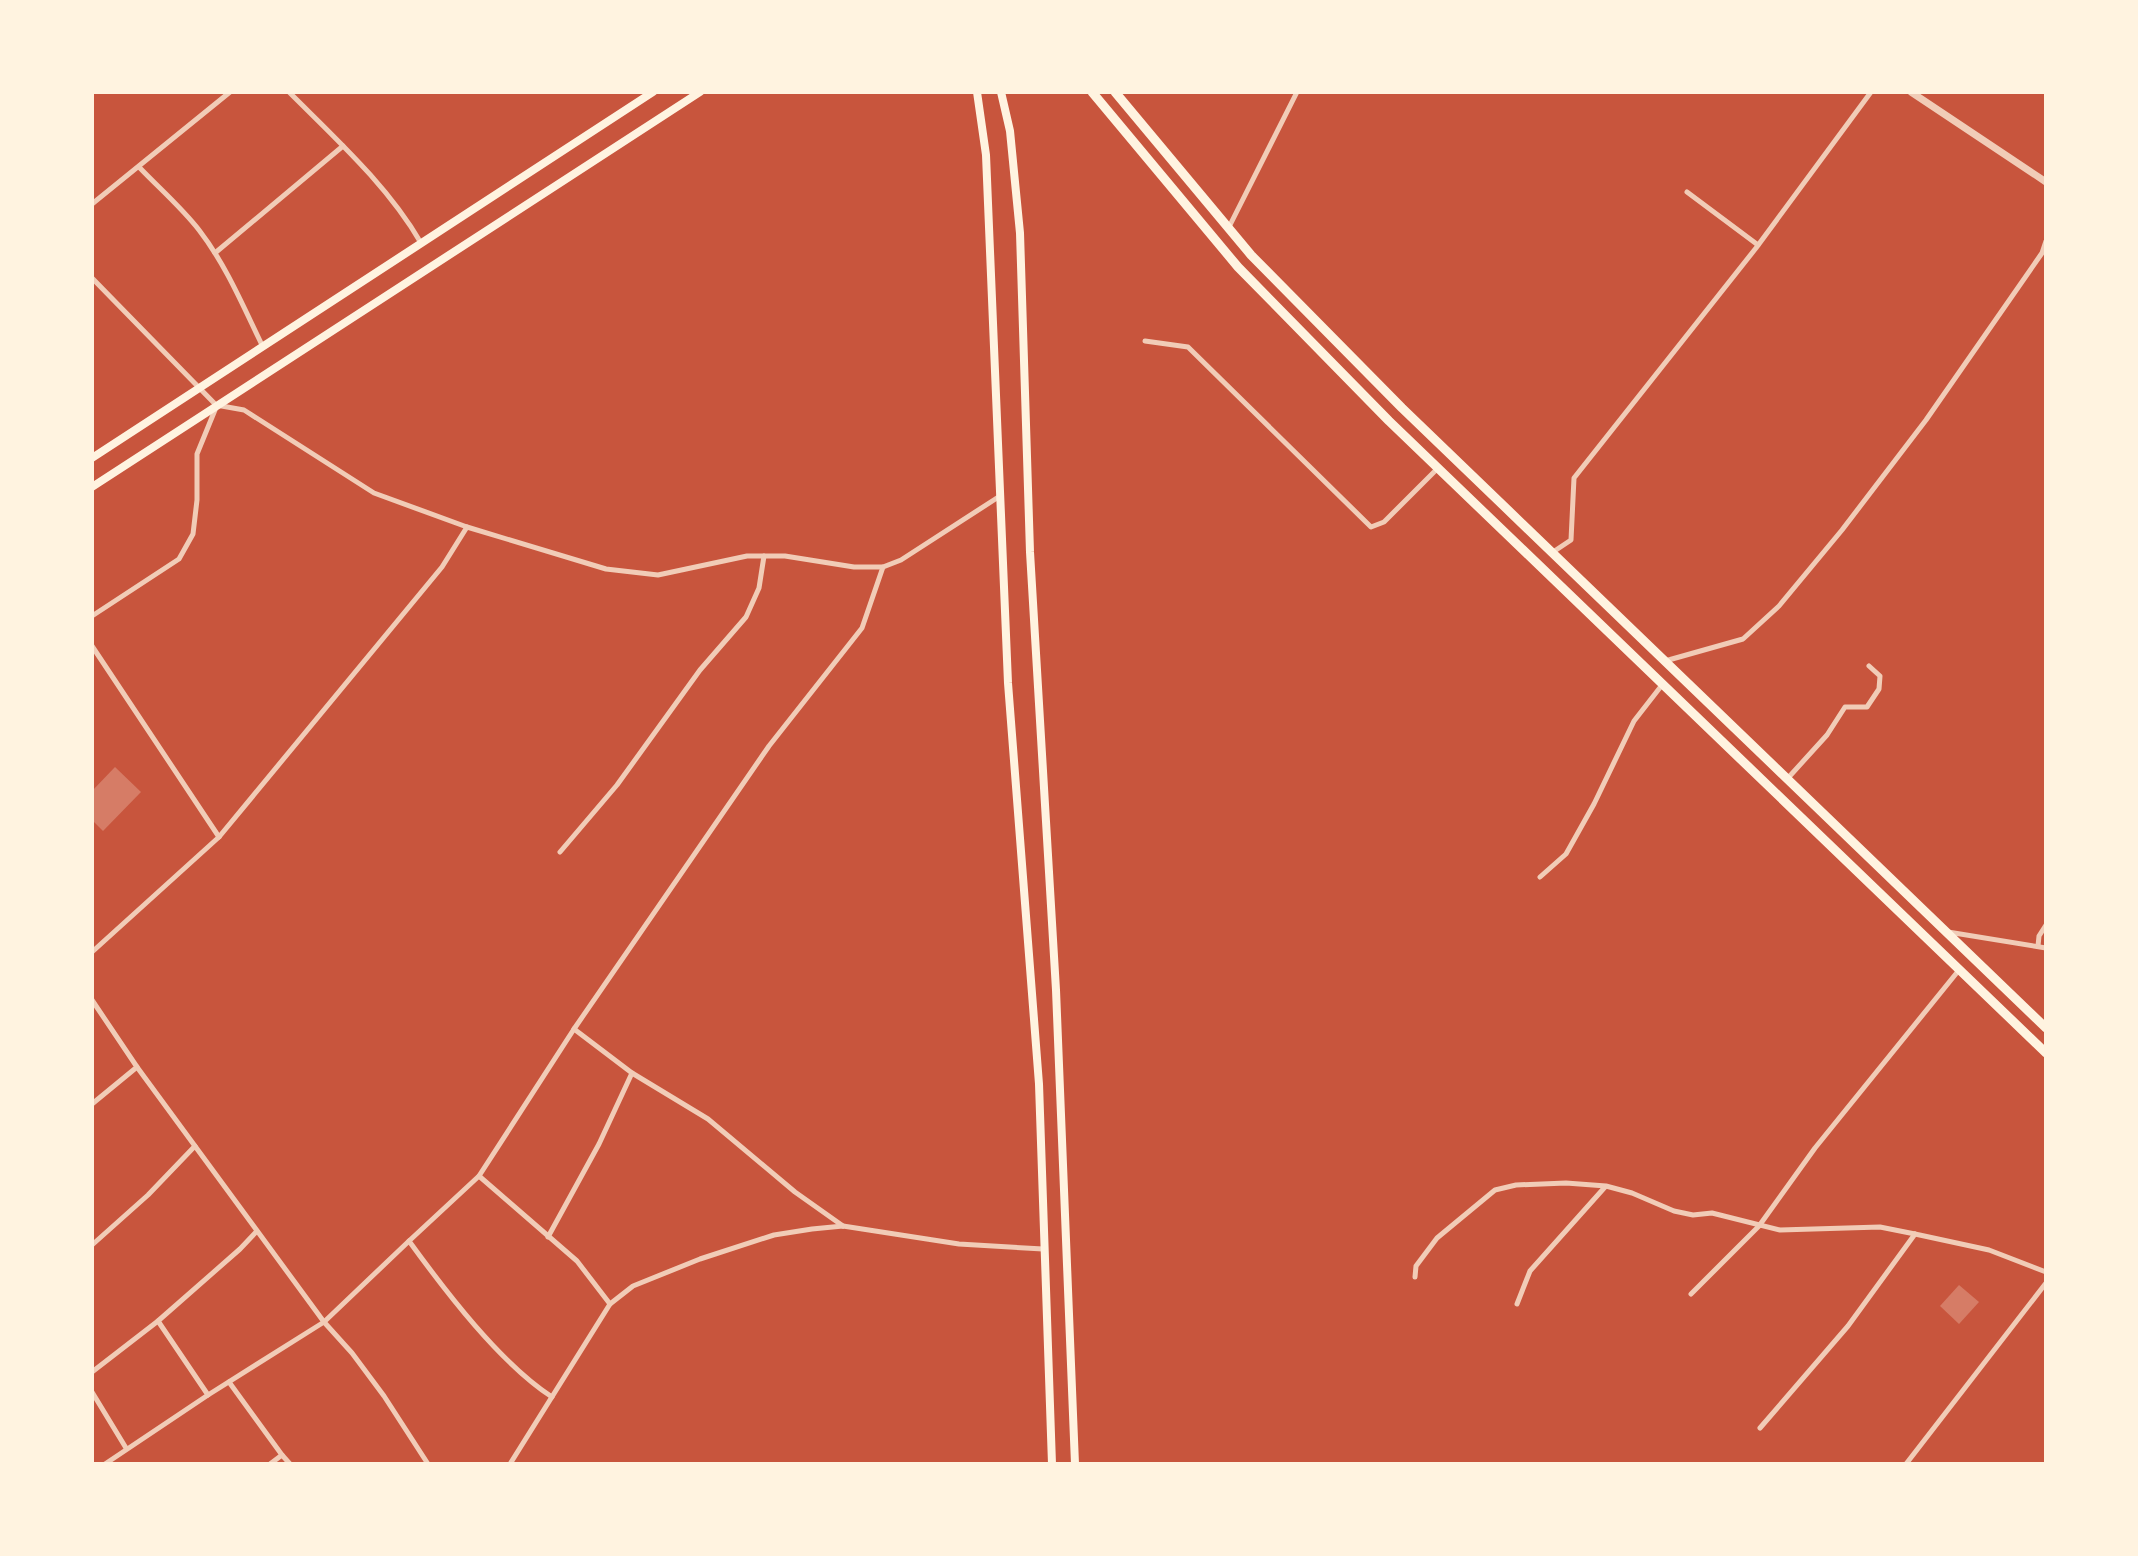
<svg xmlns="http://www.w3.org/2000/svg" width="2138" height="1556" viewBox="0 0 2138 1556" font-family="'Titillium Web',sans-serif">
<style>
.building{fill:#d67c66}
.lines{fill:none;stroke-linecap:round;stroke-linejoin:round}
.minor{stroke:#f1ccb7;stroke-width:5}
.tertiary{stroke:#f1ccb7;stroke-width:7}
.secondary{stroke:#fff3e0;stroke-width:8}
.primary{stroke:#fff3e0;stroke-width:9}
</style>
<rect width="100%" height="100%" fill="#c8553d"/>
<g class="building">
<polygon points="115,767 141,792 103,831 92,820 92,791"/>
<polygon points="1959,1285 1979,1302 1959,1324 1940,1306"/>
</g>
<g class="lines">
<g class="minor">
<path d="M289,92C336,139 388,186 421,243"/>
<path d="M139,167C159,188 182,208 199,230C226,265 243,306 262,345"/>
<polyline points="1687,192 1758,245"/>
<polyline points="92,204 230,92"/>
<polyline points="1229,227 1297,92"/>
<polyline points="215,253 343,146"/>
<polyline points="92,278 216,405 244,410 374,493 467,527 606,569 658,575 747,556 785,556 854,567 883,567 901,560 1000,496"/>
<polyline points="1145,341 1188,347 1371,527 1384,522 1437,469"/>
<polyline points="1553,552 1571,540 1574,478 1756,248 1871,92"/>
<polyline points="92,616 179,559 193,534 197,500 197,454 215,410"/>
<polyline points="92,646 219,837"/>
<polyline points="1665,661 1743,639 1779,606 1842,530 1926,420 2042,253 2046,241"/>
<polyline points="1788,778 1827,735 1845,707 1867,707 1879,689 1880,676 1869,666"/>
<polyline points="560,852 617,785 700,670 746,617 759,588 764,556"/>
<polyline points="1540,877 1566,854 1594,804 1634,721 1662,685"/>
<polyline points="1948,932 2046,948"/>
<polyline points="2038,946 2039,936 2046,925"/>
<polyline points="92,952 219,837 442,567 467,527"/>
<polyline points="92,1000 137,1067 92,1104"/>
<polyline points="574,1029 632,1073 708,1119 795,1192 843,1226"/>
<polyline points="137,1067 324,1322 352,1353 384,1396 428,1464"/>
<path d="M479,1176L409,1241C446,1292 500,1363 552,1397"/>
<polyline points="548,1237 599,1144 632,1073"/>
<polyline points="92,1245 148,1195 195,1146"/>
<polyline points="1415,1277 1416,1266 1437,1238 1495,1190 1516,1185 1566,1183 1606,1186 1632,1193 1674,1211 1693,1215 1712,1213 1780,1230 1880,1227 1915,1234 1989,1250 2046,1272"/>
<polyline points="1691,1294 1759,1226 1815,1148 1959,970"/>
<polyline points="610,1304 577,1261 479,1176 574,1029 769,746 862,628 883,567"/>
<polyline points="1517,1304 1530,1271 1605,1187"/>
<polyline points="92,1372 158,1321 240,1249 257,1231"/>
<polyline points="229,1382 282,1455"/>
<polyline points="92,1392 126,1448"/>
<polyline points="208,1395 324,1322 409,1241"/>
<polyline points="1760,1428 1848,1326 1915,1234"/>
<polyline points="105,1464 208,1395 158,1321"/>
<polyline points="270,1464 282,1455 290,1464"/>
<polyline points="510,1464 610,1304 633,1286 700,1259 774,1235 812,1229 843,1226 959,1244 1043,1249"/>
<polyline points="1906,1464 2046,1283"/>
</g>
<polyline class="tertiary" points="1911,92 2046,182"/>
<g class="secondary">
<polyline points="977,92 986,155 1008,683 1039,1084 1052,1464"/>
<polyline points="1001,92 1010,131 1020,233 1030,552 1056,990 1075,1464"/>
<polyline points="92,458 653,92"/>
<polyline points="92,487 700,92"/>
</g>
<g class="primary">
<polyline points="1092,92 1238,267 1389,421 2046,1053"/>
<polyline points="1115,92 1251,255 1402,408 2046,1028"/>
</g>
</g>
<rect width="2138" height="1556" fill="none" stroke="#fff3e0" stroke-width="188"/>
</svg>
